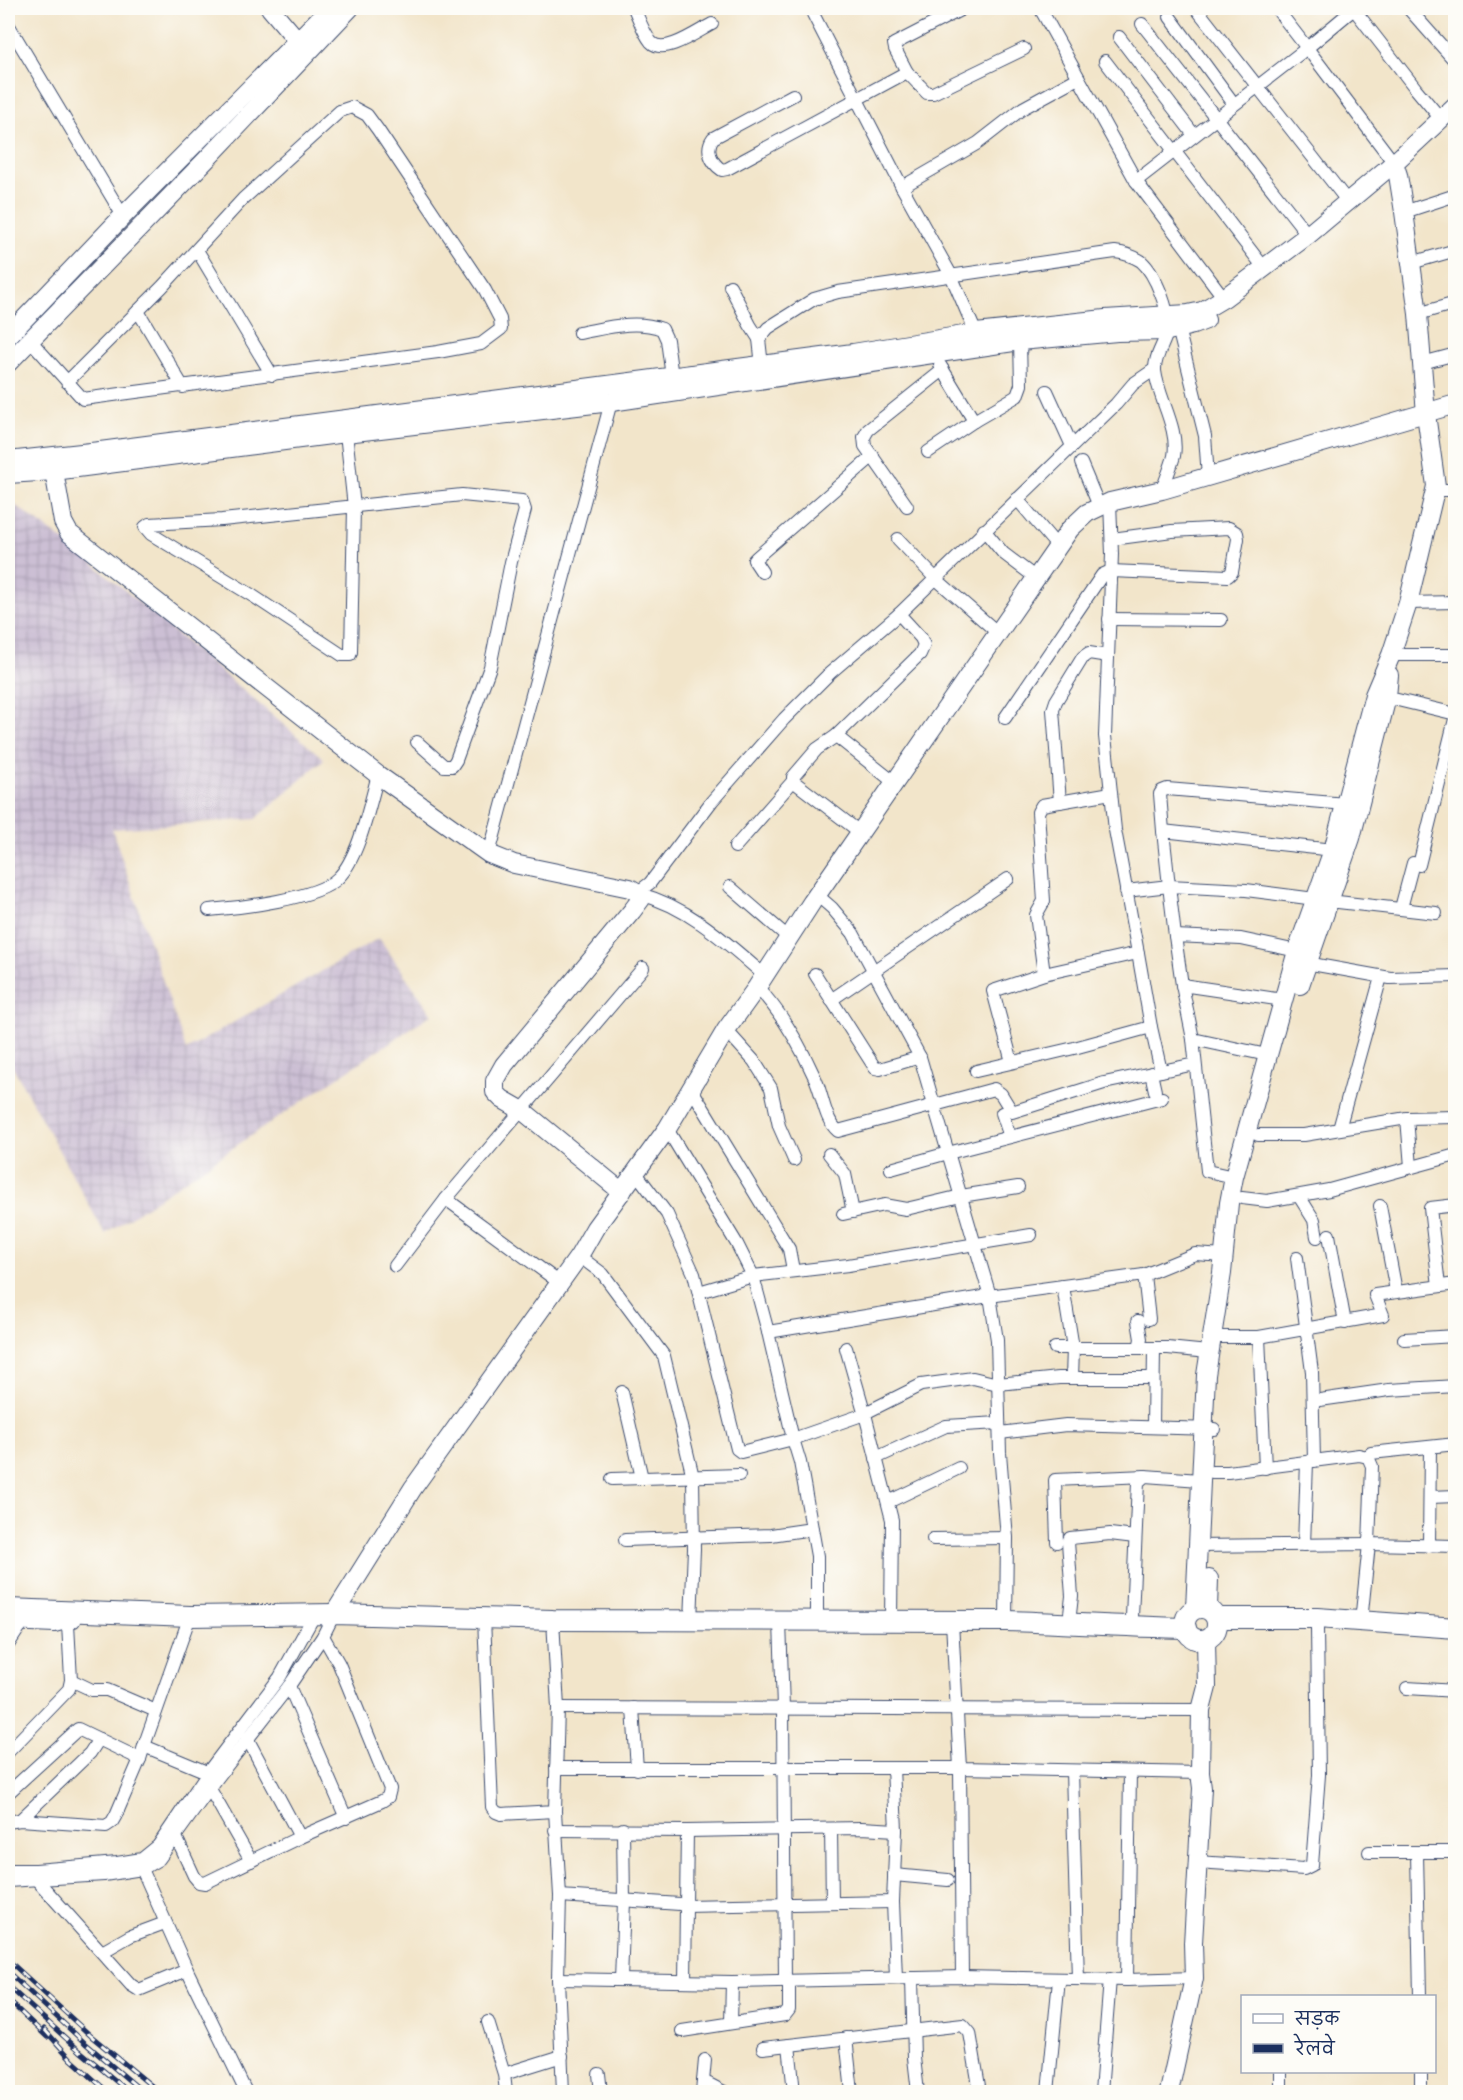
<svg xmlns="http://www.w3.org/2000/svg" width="1463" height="2100" viewBox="0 0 1463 2100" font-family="'Balsamiq Sans','Playpen Sans Deva',sans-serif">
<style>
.industrial{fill:url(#industrial-grid)}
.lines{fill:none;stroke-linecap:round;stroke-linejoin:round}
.street-casing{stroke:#3b4a6e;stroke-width:14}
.secondary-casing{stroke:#3b4a6e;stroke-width:20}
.primary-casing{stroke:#3b4a6e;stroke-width:22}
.street{stroke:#fff;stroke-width:12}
.secondary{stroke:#fff;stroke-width:18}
.primary{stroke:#fff;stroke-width:20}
.rail-casing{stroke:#1b2f5e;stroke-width:5}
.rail{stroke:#fdfcf7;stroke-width:3;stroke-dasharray:9;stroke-linecap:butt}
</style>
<defs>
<pattern id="industrial-grid" width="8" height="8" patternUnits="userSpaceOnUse" patternTransform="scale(1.5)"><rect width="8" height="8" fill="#ccbfd4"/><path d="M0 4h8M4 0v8" fill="none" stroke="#afa4b8"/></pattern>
</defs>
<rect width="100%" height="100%" fill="#fdfcf7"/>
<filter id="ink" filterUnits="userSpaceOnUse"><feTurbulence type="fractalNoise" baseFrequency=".0167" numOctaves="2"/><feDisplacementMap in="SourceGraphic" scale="12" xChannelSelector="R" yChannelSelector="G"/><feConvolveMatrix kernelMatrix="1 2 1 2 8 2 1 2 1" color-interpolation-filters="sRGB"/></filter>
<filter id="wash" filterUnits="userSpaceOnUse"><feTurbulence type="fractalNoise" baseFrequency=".008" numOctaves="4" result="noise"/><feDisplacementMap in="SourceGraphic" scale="24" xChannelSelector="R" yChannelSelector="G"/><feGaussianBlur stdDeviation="1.35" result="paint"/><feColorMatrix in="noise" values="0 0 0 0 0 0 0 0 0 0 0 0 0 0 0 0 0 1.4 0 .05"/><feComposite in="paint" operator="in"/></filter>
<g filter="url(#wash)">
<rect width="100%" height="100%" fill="#f2e5ca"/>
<polygon class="industrial" points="8,500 82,554 324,759 256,819 112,829 186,1050 379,938 432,1014 105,1234 8,1058"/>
</g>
<g filter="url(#ink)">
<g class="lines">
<g class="street-casing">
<g id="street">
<path d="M634,8C639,19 643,32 651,42C664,56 698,31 712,24"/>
<polyline points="810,8 902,187 951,275 978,338"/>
<polyline points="1040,8 1136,181 1224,298"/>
<polyline points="1196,8 1348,202"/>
<polyline points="1276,8 1307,48 1349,13 1352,11 1357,13 1416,89 1441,119"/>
<polyline points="1408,8 1456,62"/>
<polyline points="1170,17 1234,104"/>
<polyline points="8,24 123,216"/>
<polyline points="1142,24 1308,235"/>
<polyline points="1119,37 1194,135"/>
<polyline points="1105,61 1265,269"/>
<polyline points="907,72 895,49 894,44 964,8"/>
<path d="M793,95L713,138C705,149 711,163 722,170L727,169L907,72L927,93H933L1024,49"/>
<polyline points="1136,181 1307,48 1394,163"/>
<polyline points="902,187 978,143 1023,108 1078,78"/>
<polyline points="1404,212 1456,195"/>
<polyline points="197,250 272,375"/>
<polyline points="1411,263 1456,250"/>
<polyline points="730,286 750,325 759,339"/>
<polyline points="138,311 183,387"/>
<polyline points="1418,314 1456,303"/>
<polyline points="1178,328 1205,436 1208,477"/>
<path d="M579,333C606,328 635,319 662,329L667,340L672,377"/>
<polyline points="29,339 83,399 438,352 481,344 501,329 500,319 485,290 378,130 367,115 352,107 340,111 243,199 162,287 67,382"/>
<polyline points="1422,363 1456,354"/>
<polyline points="940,365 974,421"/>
<path d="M762,366L759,339L768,328L814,299L838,292L1115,252C1124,253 1133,256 1141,261C1155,273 1172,314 1167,332C1164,345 1154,357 1155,371C1158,398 1179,428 1174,456C1171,467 1166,479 1162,490"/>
<polyline points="1047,391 1072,446"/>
<polyline points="346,433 354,507 351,652 350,655 342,655 253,596 151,534 145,527 149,524 222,520 462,495 522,501 525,510 511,562 490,667 456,760 452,766 444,766 417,742"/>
<polyline points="928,452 974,421 1017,396 1021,385 1020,341"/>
<polyline points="1081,463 1099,506"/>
<polyline points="1435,490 1456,490"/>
<polyline points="1017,499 1057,546"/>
<polyline points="907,506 865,446 864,437 868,430 943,370"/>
<polyline points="984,530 1003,553 1036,578"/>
<polyline points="898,539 935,578 998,633"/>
<polyline points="762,572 754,560 757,557 873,456"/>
<polyline points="1408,603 1456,602"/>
<polyline points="1109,619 1221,620"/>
<polyline points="1391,655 1456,655"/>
<polyline points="1381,696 1456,714"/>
<polyline points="1005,718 1102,575 1111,571 1228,576 1232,572 1238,539 1237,533 1229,528 1172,531 1112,539"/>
<polyline points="836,736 895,783"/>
<polyline points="1060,802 1053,710 1056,701 1083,657 1089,653 1108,656"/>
<polyline points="1163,831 1160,794 1162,791 1167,789 1346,804"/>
<polyline points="861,833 793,781 793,777 817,749 836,736 920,654 924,645 921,638 899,614"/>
<polyline points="735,847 793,781"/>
<polyline points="489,854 611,402"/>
<polyline points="1419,865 1456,715"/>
<polyline points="730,887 789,938"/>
<polyline points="1126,891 1169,886 1163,831 1333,850"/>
<polyline points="638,892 650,883 712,801 784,719 830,673 899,614 1116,404 1133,384 1155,369"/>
<path d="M640,894C689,907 727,943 764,975"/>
<polyline points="817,895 832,908 853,933 920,1057 990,1296 997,1340 1000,1453 1007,1538 1006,1621"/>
<polyline points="1329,901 1436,913"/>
<polyline points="1401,908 1413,863"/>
<path d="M209,910C238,908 318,899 338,878C359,858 370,803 378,775"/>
<polyline points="1175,936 1169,886 1246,890 1315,899"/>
<polyline points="1138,953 1151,1027"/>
<polyline points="1306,963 1390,978 1456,976"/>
<polyline points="815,974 875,1068 880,1069 920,1057"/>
<polyline points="1044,974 1036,915 1044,901 1038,812 1042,805 1111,793"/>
<polyline points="1182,985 1175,936 1241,939 1297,951"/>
<path d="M757,987C781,1012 800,1045 814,1076C823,1093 823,1118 838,1131L994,1089L1001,1094L1012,1112L1104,1083L1195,1064"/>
<polyline points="831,1000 1008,879"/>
<polyline points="726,1030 754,1061 771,1088 779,1126 794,1160"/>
<polyline points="1193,1039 1207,1171 1234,1177"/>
<polyline points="1267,1055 1193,1039 1182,985 1283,1000"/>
<polyline points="1012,1062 993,991 1044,974 1138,953 1115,830 1105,736 1112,554 1110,502"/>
<polyline points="976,1071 1074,1048 1151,1027 1161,1071"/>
<polyline points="1151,1073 1155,1091"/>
<polyline points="691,1088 789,1249 793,1270"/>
<polyline points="1002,1113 1010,1137"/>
<polyline points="1407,1118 1411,1167"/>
<polyline points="667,1129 737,1244 753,1276 768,1332 793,1439 800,1462 817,1556 817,1621"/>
<polyline points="1339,1129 1381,977"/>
<polyline points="1258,1135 1304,1135 1407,1118 1456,1117"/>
<polyline points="829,1154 845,1174 853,1212"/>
<polyline points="891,1169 948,1153 1162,1098"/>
<polyline points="636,1173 667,1214 694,1274 737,1449 741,1452 793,1439 859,1416 921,1385 973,1378 998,1384 1059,1378 1153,1378"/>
<polyline points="1299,1196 1314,1220 1317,1237"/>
<polyline points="1242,1198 1267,1201 1329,1190 1456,1155"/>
<polyline points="1380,1206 1396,1291"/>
<polyline points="843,1214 884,1205 906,1209 961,1196 1018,1187"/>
<polyline points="1329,1235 1345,1323"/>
<polyline points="579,1256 603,1274 664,1356 693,1477 694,1549 691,1621"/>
<polyline points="1297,1258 1312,1372 1314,1461"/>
<polyline points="395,1266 446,1199"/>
<polyline points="1144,1275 1149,1319"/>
<polyline points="560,1283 446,1199 643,968"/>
<polyline points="1063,1286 1073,1348 1072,1378"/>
<polyline points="1439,1286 1430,1208 1456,1205"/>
<polyline points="699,1292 753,1276 848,1265 1031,1235"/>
<polyline points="1138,1321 1141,1339 1139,1348"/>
<polyline points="768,1332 989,1296 1144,1275 1195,1254 1224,1256"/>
<polyline points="1220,1337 1259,1337 1383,1315 1375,1295 1456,1284"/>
<polyline points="1259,1337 1265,1468"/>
<polyline points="1404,1339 1456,1336"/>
<polyline points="846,1348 866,1418 892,1520 891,1622"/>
<polyline points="1055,1348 1168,1348 1208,1352"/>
<polyline points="622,1392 642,1478"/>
<polyline points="1313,1401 1389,1390 1456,1386"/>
<polyline points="1153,1427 1154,1348"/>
<polyline points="1000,1433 1066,1425 1214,1429"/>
<polyline points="1368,1457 1371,1453 1456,1444"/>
<polyline points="876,1458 946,1426 999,1423"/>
<polyline points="1212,1472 1228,1472 1359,1455 1368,1457 1372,1466 1369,1544 1456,1546"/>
<polyline points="612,1479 739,1475"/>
<polyline points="1430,1497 1456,1496"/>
<polyline points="888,1502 959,1468"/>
<polyline points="933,1539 1007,1538"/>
<polyline points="625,1540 771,1535 812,1529"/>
<polyline points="1057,1542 1055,1480 1145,1476"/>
<polyline points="1304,1545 1307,1462"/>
<polyline points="1197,1546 1369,1544 1361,1622"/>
<polyline points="1429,1546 1430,1447"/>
<polyline points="1132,1617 1138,1482 1145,1476 1200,1480"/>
<polyline points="484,1618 492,1807 496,1812 501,1814 555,1811 558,1708 553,1620"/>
<polyline points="780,1622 783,1708 785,1981"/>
<polyline points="952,1622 960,1768 1200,1773"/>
<polyline points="1069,1623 1072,1596 1068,1542 1070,1538 1110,1534 1135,1537"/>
<polyline points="8,1624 55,1626 74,1621"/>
<polyline points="8,1645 21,1625"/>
<polyline points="71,1680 92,1690 107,1690 156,1711"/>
<polyline points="289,1686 346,1818"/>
<polyline points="1407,1688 1456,1691"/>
<polyline points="558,1708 1201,1710"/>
<polyline points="633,1708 637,1769"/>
<polyline points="247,1738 300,1837"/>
<polyline points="144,1746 190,1616"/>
<polyline points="8,1752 69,1689 71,1680 68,1624"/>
<polyline points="556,1768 960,1768 962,1977"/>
<polyline points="893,1768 896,1830"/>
<polyline points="1072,1771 1078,1979"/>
<polyline points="210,1789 251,1861"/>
<polyline points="8,1793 78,1729 140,1759 144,1746 214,1775"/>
<polyline points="555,1811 560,1896 558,1979 563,2092"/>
<polyline points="20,1820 90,1753 99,1739"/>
<polyline points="8,1822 20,1820 106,1826 112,1822 116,1815 140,1759"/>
<polyline points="831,1829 832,1903"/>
<polyline points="555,1830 687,1831 862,1828 896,1830 893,1902 896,1978"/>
<polyline points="176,1837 194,1876 199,1882 205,1883 300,1837 382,1801 388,1797 390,1789 339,1664 323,1636"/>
<polyline points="1369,1852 1456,1852"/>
<polyline points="1417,1853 1420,1996"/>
<polyline points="1197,1862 1304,1869 1312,1865 1319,1775 1317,1628"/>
<polyline points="142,1869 187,1970 246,2092"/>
<polyline points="8,1870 36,1870 117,1863 142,1859 158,1846 208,1772 280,1677 315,1614"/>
<polyline points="894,1875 948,1880"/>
<polyline points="37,1880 131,1985 139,1990 187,1970"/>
<polyline points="8,1881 104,1875 142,1869 159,1859 218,1777 289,1686 323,1636 334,1614"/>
<polyline points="560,1896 680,1904 685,1906 893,1902"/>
<polyline points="102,1952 130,1936 165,1923"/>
<polyline points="912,1978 914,2058 918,2092"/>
<polyline points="558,1979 732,1982 962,1977 1127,1980 1194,1978"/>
<polyline points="621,1980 624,1901 623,1829"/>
<polyline points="1127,1980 1130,1772"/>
<polyline points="685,1981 687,1831"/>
<polyline points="488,2022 504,2074 506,2092"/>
<polyline points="731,2023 732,1982"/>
<polyline points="682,2031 785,2015 789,2010 789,1981"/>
<polyline points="846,2038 852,2092"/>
<polyline points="789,2045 794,2092"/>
<polyline points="763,2048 963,2025 970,2033 980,2092"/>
<polyline points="1281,2072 1281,2092"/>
<polyline points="1421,2072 1421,2092"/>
<polyline points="504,2074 562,2056"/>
<polyline points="599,2074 601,2092"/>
<polyline points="703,2081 724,2092"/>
<polyline points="702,2092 705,2060"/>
<polyline points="1048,2092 1059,1979"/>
<polyline points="1101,2092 1110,1979"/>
</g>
</g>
<g class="secondary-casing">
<g id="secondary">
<polyline points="270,8 298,41"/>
<polyline points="8,336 123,216 330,8"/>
<polyline points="8,363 205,161 350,8"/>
<polyline points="8,461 100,451 853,353 976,333 1105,319 1188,314 1202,311 1224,298 1308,235 1394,163 1456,105"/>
<polyline points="54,471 63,522 69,533 378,775 489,854 514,864 630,888 640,894 641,899 632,911 504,1065 495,1081 495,1092 502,1099 523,1111 622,1192"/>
<polyline points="8,474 54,471 346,433 611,402 1020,341 1117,332 1168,331 1193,325 1206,320"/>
<polyline points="1300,985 1351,838 1387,697 1389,675"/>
<polyline points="1195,1609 1206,1375 1222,1273 1229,1203 1234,1177 1297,951 1333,850 1374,695 1391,655 1408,603 1436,486 1426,414 1418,314 1404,212 1398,175 1394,163"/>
<polyline points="1208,1609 1209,1579"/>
<polyline points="334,1614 413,1488 579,1256 595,1228 667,1129 726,1030 757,987 812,902 1070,529 1087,513 1110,502 1162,490 1456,404"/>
<polyline points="1169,2092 1194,1978 1193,1943 1202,1788 1200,1773 1201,1710 1207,1687 1206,1639"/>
</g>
</g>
<g class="primary-casing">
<g id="primary">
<circle cx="1201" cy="1624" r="16"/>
<path d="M8,1609L190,1616L334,1614L553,1620L1006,1621C1067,1623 1126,1627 1186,1628"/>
<polyline points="1217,1618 1317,1618 1456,1628"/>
</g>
</g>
<use href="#street" class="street"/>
<use href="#secondary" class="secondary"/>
<use href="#primary" class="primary"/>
<g class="rail-casing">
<g id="rail">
<polyline points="8,1960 91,2036 159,2092"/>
<polyline points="8,1972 85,2043 143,2092"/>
<polyline points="8,1986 80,2051 129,2092"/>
<polyline points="8,2000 47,2037"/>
<polyline points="44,2029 72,2060 108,2092"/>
</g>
</g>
<use href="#rail" class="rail"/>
</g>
</g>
<rect width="1463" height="2100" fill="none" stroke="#fdfcf7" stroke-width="30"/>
<rect x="1241" y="1995" width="195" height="78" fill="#fdfcf7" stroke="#a3aaba" stroke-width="1.5"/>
<rect x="1253" y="2014" width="30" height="9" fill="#ffffff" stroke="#a3aaba" stroke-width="1.5"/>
<text x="1295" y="2025" font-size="18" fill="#1b2f5e">सड़क</text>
<rect x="1253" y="2044" width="30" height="9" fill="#1b2f5e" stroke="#a3aaba" stroke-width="1.5"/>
<text x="1295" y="2055" font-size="18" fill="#1b2f5e">रेलवे</text>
</svg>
